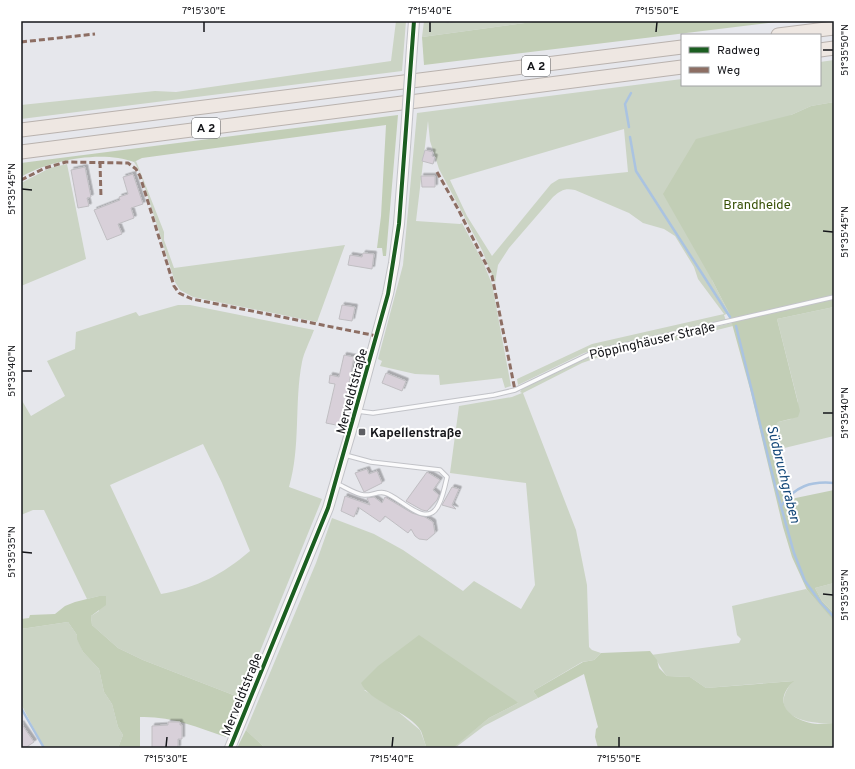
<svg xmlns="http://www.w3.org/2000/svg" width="855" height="769" viewBox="0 0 855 769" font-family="Overpass,sans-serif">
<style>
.green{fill:#cbd4c4;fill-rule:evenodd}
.forest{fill:#c2ceb6}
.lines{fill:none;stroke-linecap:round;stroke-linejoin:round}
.stream{stroke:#aac3e1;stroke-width:2.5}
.building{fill:#d8d0d9;stroke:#c0bec2;filter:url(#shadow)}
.lane-casing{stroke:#c2c3c8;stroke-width:5.5}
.secondary-casing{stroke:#c2c3c8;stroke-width:12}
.highway-casing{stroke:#b9b2ae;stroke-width:15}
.path{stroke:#c5c5c7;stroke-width:1.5;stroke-dasharray:4 2;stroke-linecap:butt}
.lane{stroke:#fbfbfc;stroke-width:3.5}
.secondary{stroke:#f7f5f4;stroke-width:10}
.highway{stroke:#eee7e2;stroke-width:13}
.secondary-bridge-casing{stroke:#c2c3c8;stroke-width:12;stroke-linecap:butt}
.secondary-bridge{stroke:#f7f5f4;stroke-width:10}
.quiet{stroke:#8d6e63;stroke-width:3;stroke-dasharray:6 3;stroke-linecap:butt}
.cycleway-casing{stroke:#fff;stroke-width:6}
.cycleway{stroke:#1b5e20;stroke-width:4}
.ticks{fill:none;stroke:#15161a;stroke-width:1.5}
.poi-dot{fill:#5e5f64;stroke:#fff;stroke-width:1.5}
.labels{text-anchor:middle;stroke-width:4;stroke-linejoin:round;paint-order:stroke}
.shield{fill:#fff;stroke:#5b5c5f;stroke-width:1}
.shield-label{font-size:12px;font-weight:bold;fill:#15161a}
.park-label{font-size:13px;fill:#364f04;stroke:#fff}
.street-label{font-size:13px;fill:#15161a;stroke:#fff}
.poi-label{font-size:13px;font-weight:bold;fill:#15161a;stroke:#fff;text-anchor:start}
.water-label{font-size:14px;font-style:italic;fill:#134778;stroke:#fff}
.neatline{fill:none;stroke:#15161a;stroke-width:1.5}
.ticks-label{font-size:10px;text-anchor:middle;fill:#15161a}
</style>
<defs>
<filter id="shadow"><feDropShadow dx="2.5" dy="-2.5" stdDeviation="0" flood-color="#0004"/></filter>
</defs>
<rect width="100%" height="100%" fill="#e6e7ec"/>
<g class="green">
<polygon points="396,21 406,21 402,71 21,119 21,105 155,91 176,92 391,61"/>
<polygon points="424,21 540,21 422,37"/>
<path d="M834,60V102L811,106L791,115L712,280L729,313L724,315L726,321L600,348L584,353L518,385L517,379L592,344L724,314L698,279L694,267L675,236L664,229L643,223L629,213L575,190C565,188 561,190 553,197L509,248L498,265L495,283L482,250L439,169L430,141L428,121L416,221L460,224L462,223L483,262L492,284L511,386L505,388L502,378L440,385L439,375L415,374L380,366L382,361L378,359L403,265L417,113L682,79V85H820V62ZM624,129L628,172L559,179L551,184L492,256L467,216L450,180Z"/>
<polygon points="136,161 164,232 164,240 174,268 345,245 317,322 193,297 180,290 175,282 140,172 134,162"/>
<polygon points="67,164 86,259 21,286 21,183 50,168"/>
<path d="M178,305H190L314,330C310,341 304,352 302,362C294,403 301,447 289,487L322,499L241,698L143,660L118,648L92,625L91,616L99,611V596L87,599L44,510H33L21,515V399L31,416L65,396L47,361L75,349L76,332L136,312L139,316ZM203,444L222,483L250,551C222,575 198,587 161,594L110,485Z"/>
<polygon points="834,307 834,436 772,451 776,424 778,422 791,419 798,402 777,319"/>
<polygon points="732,323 733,326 661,344 608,354 582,363 523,393 576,530 587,585 589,647 592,650 601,653 594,660 582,662 533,691 538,698 484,726 455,748 452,748 489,718 518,703 364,690 396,710 420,730 426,746 421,748 265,748 246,730 316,563 332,518 374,534 403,550 463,591 474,581 521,609 535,585 526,483 450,473 459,406 512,397 522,393 520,392 522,389 593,355"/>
<polygon points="834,583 834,613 822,601 815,588"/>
<path d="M806,589L834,620V723C806,725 765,715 793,681L706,688L690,677L667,676C661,670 657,658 651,655L739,643L741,639L737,635L732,606Z"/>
<polygon points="68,622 77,635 83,652 99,669 104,692 112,704 118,727 123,735 118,748 44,748 21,704 21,629"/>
</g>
<g class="forest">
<polygon points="540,21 785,21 424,65 422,37"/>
<path d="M834,102V307L777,319L800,411L798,417L778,422C766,439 777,482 786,500L834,490V583L815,588L822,601L834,613V621L807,590L792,557L783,527L750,389L729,313L712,280L663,194L696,139L791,115L811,106Z"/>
<path d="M398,115L386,256H383L382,248H377L381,216L386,125L142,158L134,162C102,150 50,160 21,177V163Z"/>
<path d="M99,596H106V605L91,616L92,625L118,648L143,660L241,698L226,737C197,727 171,716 140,717V748H118L123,735L118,727L112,704L104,692L99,669L83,652L77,639V635L68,622L21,629V619L29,618L30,615L55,614L65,606L75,602Z"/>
<path d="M419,635L516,701L518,703L489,718L453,748H421L426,746C424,741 423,736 421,731C410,712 368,701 361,683L378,666Z"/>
<path d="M650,651L657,660L659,668L667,676L690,677L706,688L794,681C769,704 793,722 818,724C823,724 829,723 834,723V748H598L595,737L596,729L598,727L584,674L538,698L533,691L583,662L594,660L601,653Z"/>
<polygon points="246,730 265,748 237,748"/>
</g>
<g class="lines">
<g class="stream">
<polyline points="629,127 625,104 631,93"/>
<polyline points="630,137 636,171 730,317"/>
<polyline points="736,326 775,485 794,553 805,581 821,603 834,617"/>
<path d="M781,506C795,486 811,481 834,483"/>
<polyline points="21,708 44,748"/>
</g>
</g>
<g class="building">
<polygon points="425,150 433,152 432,156 435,157 433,164 422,161"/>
<polygon points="85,167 91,197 87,198 89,206 78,208 71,170"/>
<polygon points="133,174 143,204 131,208 134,218 118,224 122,234 107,240 94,210 120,200 119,197 128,194 123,177"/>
<polygon points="421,176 435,176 435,187 422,187"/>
<polygon points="363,253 374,254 372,269 348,265 350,255 362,257"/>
<polygon points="342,305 355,307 352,321 339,319"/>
<polygon points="344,355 354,357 341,426 326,423 335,384 329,383 330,375 339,377"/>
<polygon points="386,373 406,381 402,391 382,383"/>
<polygon points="367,469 369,474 377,471 382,483 364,492 355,473"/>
<polygon points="427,472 440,480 433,490 439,495 437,500 427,511 422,510 406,501"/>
<polygon points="452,487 459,489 452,505 456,509 442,505"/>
<polygon points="345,496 370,505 367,498 374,497 382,503 385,497 412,513 425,517 433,522 435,533 427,540 419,539 415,536 411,529 408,533 385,516 380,522 358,507 354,517 341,511"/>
<polygon points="168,722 180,722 180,725 182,725 182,739 178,739 178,748 152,748 152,726 168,725"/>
<polygon points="21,723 34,742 25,748 21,748"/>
</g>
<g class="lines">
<g class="lane-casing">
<g id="lane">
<polyline points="357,411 373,413 494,395 515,390 594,352 834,297"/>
<path d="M336,483C343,486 357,495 364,495C371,496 378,491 385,493C401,497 427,531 439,504C443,496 445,486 447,477L440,470L371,462L345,455"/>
</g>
</g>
<g class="secondary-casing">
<g id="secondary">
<polyline points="412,47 414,21"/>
<polyline points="230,748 328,508 354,420 388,294 394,263 399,224 405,147"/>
</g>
</g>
<g class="highway-casing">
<g id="highway">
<polyline points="778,35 834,28"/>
<polyline points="820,50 834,48"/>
<polyline points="21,130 682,47"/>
<polyline points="21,152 682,67"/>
</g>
</g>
<polyline class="path" points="445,21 449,23 455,21"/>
<use href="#lane" class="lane"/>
<use href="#secondary" class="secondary"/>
<use href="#highway" class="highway"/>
<g class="secondary-bridge-casing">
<polyline id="secondary-bridge" points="405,147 412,47"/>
</g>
<use href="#secondary-bridge" class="secondary-bridge"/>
<g class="quiet">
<polyline points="21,42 95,34"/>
<polyline points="100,162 101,198"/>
<polyline points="437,172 458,209 492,276 515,390"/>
<polyline points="21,180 45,168 66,162 128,163 136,169 140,176 174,286 179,293 192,299 377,336"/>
</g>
<g class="cycleway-casing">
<polyline id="cycleway" points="230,748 328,508 388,294 399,224 414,21"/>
</g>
<use href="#cycleway" class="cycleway"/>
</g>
<path class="ticks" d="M204,32V22M430,32V22M656,32L657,22M823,50H833M22,189L32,190M823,231L833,232M22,371H32M823,413H833M22,552L32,553M823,594L833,595M166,747L167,737M392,747L393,737M619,747V737"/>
<rect class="poi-dot" x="358" y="428" width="8" height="8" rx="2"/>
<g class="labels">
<g class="shield">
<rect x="522" y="56" width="28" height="20" rx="3"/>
<rect x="192" y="118" width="28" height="20" rx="3"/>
</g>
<g class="shield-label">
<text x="536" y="70">A 2</text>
<text x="206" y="132">A 2</text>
</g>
<g class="park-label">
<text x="757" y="209">Brandheide</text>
</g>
<g class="street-label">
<text transform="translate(652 340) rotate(-13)" y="5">Pöppinghäuser Straße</text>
<text transform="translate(351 391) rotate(-75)" y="5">Merveldtstraße</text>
<text transform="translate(241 694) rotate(-68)" y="5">Merveldtstraße</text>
</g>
<g class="poi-label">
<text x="370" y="437">Kapellenstraße</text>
</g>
<g class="water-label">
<text transform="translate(784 474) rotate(76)" y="5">Südbruchgraben</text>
</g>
</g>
<rect width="855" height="769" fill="none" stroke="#ffffff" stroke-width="44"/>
<rect x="681" y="34" width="140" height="52" fill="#ffffff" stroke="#a1a2a3"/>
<rect x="689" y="47" width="20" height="6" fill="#1b5e20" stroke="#a1a2a3"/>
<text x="717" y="54" font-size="12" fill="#15161a">Radweg</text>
<rect x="689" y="67" width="20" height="6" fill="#8d6e63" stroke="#a1a2a3"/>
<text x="717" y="74" font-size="12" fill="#15161a">Weg</text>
<rect x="22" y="22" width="811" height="725" class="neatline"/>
<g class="ticks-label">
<text x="204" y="14">7°15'30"E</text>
<text x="430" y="14">7°15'40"E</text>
<text x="657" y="14">7°15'50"E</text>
<text transform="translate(844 50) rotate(-90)" y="4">51°35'50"N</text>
<text transform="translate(11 189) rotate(-90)" y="4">51°35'45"N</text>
<text transform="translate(844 232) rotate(-90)" y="4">51°35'45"N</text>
<text transform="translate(11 371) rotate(-90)" y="4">51°35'40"N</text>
<text transform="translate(844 413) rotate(-90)" y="4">51°35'40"N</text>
<text transform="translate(11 552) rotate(-90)" y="4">51°35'35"N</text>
<text transform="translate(844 595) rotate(-90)" y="4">51°35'35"N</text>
<text x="166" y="762">7°15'30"E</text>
<text x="392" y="762">7°15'40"E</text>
<text x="619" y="762">7°15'50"E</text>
</g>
</svg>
